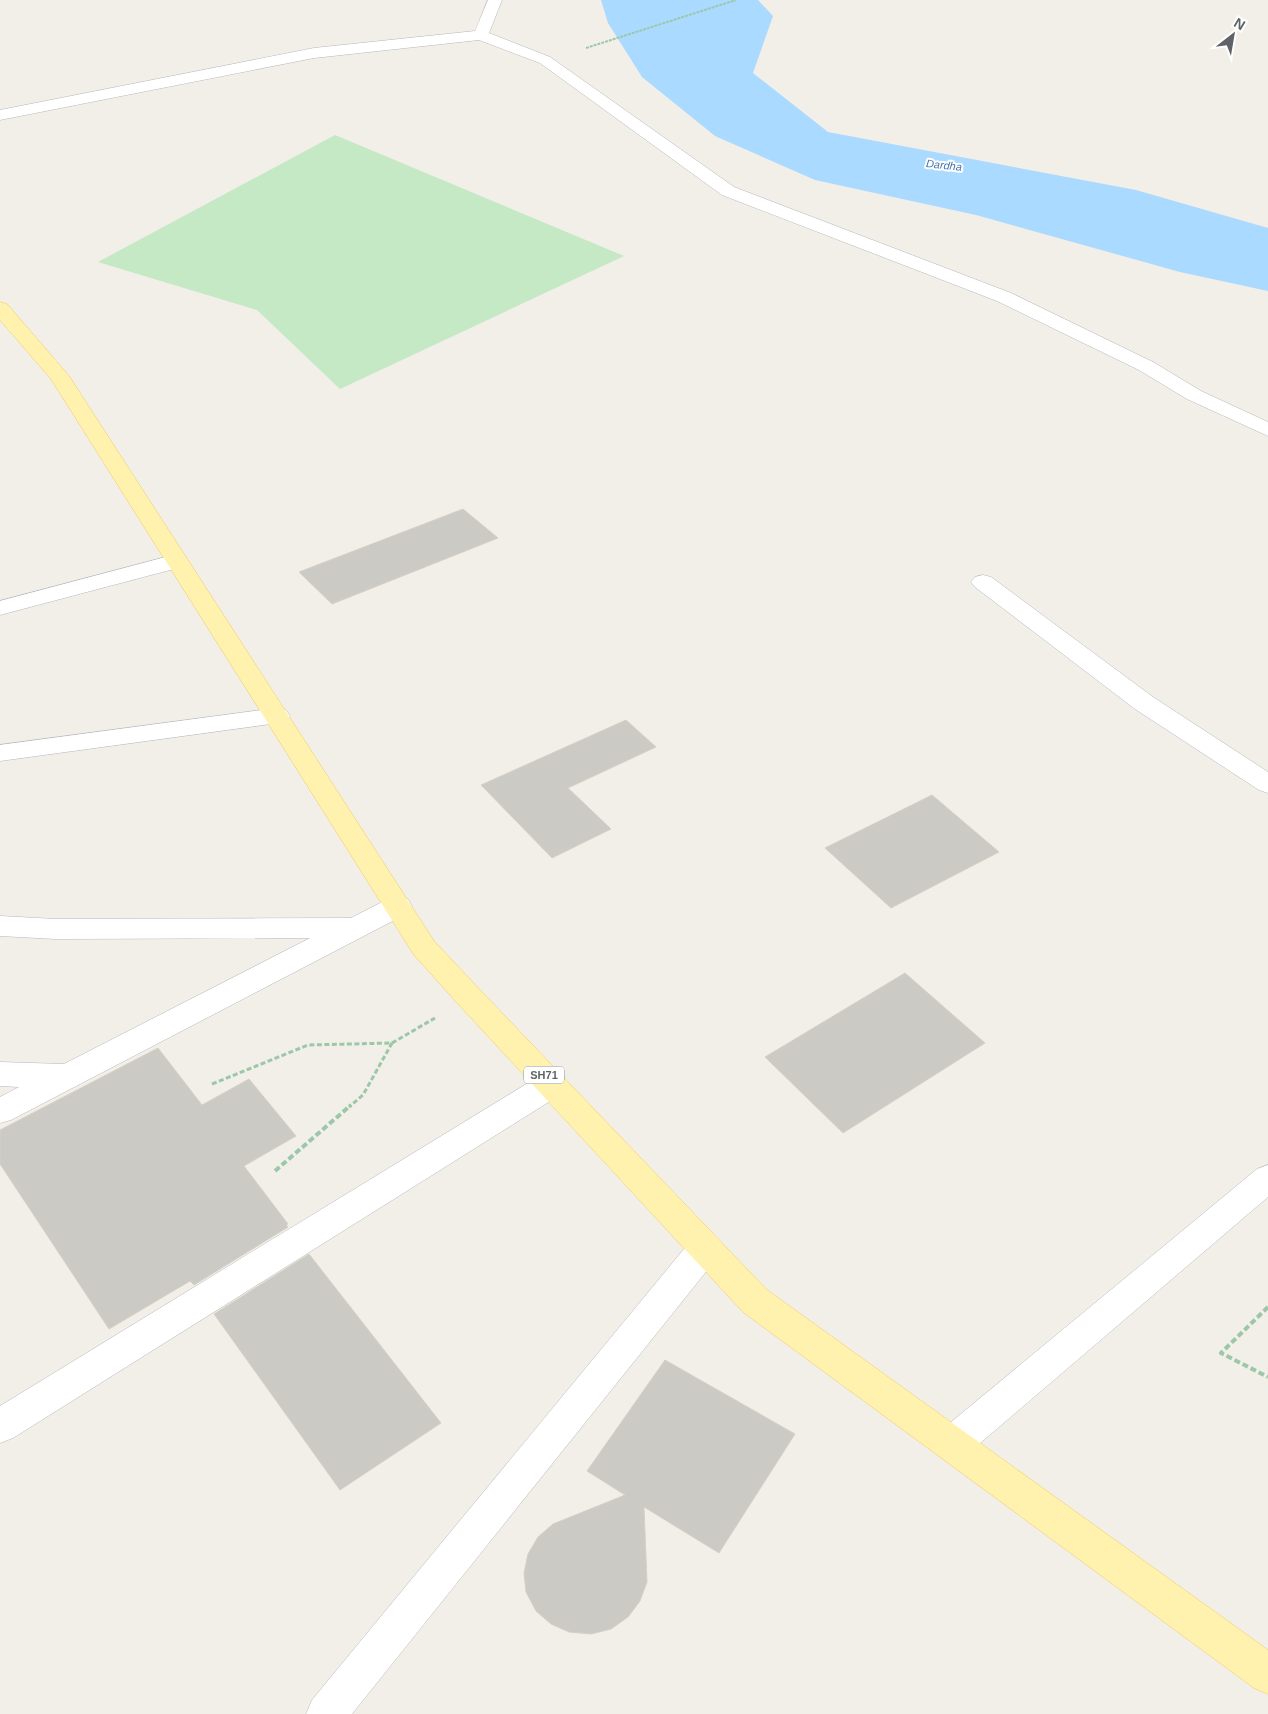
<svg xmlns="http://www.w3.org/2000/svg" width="1268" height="1714" viewBox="0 0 1268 1714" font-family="Helvetica,sans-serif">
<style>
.green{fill:#c5e8c5}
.water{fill:#aadaff}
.building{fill:#cccac5;stroke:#d6d1c6}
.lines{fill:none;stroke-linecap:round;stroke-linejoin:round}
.minor-casing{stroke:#b5b8bc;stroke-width:1}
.major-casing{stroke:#f2c960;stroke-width:1}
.path-far2{stroke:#9cc7a9;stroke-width:2;stroke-dasharray:3 1;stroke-linecap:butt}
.path-far1{stroke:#9cc7a9;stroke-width:3;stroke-dasharray:5 2.5;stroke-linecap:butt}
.path{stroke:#9cc7a9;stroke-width:4;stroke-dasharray:6 3;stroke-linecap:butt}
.minor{fill:#fff;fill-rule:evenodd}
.major{fill:#fff2af;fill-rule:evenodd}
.labels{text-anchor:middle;stroke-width:4;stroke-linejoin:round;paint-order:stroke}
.far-water-label{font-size:11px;font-style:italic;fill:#4174aa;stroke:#fff}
.shield{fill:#fff;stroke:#8f9295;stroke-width:1}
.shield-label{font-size:11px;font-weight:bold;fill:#5f6368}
</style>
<rect width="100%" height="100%" fill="#f1efe8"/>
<polygon class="green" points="335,135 624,256 340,389 257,310 98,262"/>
<polygon class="water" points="601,0 758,0 773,16 753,73 828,132 1136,190 1268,228 1268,291 1180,272 976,215 815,180 715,136 642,77 608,23"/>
<g class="building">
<polygon points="463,509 498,538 332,604 299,572"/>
<polygon points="626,720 656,747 568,788 611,829 552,858 481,785"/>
<polygon points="932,795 999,852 891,908 825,848"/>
<polygon points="905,973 985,1043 843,1133 765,1057"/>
<polygon points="158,1048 202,1105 249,1079 296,1136 244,1166 288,1224 286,1225 288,1227 194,1285 190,1281 109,1329 0,1164 0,1130"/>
<polygon points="309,1254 441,1423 340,1490 214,1314"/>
<polygon points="665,1360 795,1434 719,1553 644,1507 647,1582 640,1601 628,1617 611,1629 591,1634 569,1632 551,1624 536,1611 526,1592 524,1573 528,1554 538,1537 553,1524 625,1495 587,1471"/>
</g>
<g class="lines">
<g class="minor-casing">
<g id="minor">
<polygon points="488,0 502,0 489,33 550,57 734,187 1011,293 1153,362 1201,391 1268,422 1268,436 1187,399 1139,370 997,301 722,195 540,63 479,40 314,58 0,120 0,110 314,48 475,31"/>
<polygon points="177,554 185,556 188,561 185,566 0,615 0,601"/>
<polygon points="983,575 991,577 1153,697 1268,772 1268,793 1259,790 1135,709 975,587 971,582 975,577"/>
<polygon points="277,708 286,710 290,716 286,722 0,761 0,745"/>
<polygon points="398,896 408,899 412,906 408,913 11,1120 0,1123 0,1097 19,1087 0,1086 0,1062 64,1064 310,938 56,939 0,936 0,916 56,919 351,918 388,899"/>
<polygon points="552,1072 563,1075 567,1084 563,1093 13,1438 0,1443 0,1406 541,1075"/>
<polygon points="1268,1165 1268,1197 965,1456 952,1461 939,1456 934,1444 939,1432 1257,1169"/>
<polygon points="705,1234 717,1238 722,1248 717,1258 352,1714 306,1714 312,1700 693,1238"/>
</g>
</g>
<g class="major-casing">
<polygon id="major" points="0,302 7,304 69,376 434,941 480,990 767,1290 1268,1650 1268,1694 1254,1688 743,1312 460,1006 414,955 51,379 0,320"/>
</g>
<polyline class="path-far2" points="586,48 736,0"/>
<g class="path-far1">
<polyline points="392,1043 435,1018"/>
<polyline points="212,1084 308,1045 392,1043 363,1095 349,1107"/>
</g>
<g class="path">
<polyline points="275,1171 351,1105"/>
<polyline points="1268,1307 1221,1353 1268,1377"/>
</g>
<use href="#minor" class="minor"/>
<use href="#major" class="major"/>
</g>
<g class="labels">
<g class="far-water-label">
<text transform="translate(944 165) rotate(6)" y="4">Dardha</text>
</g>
<rect class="shield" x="524" y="1066.5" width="40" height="17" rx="4"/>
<g class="shield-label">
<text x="544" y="1079">SH71</text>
</g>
</g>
<g transform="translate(1233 35) rotate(31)" stroke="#ffffff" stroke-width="4" paint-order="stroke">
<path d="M0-4L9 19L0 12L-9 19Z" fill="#5f6368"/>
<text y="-8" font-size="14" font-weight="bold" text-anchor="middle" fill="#5f6368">N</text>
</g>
</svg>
